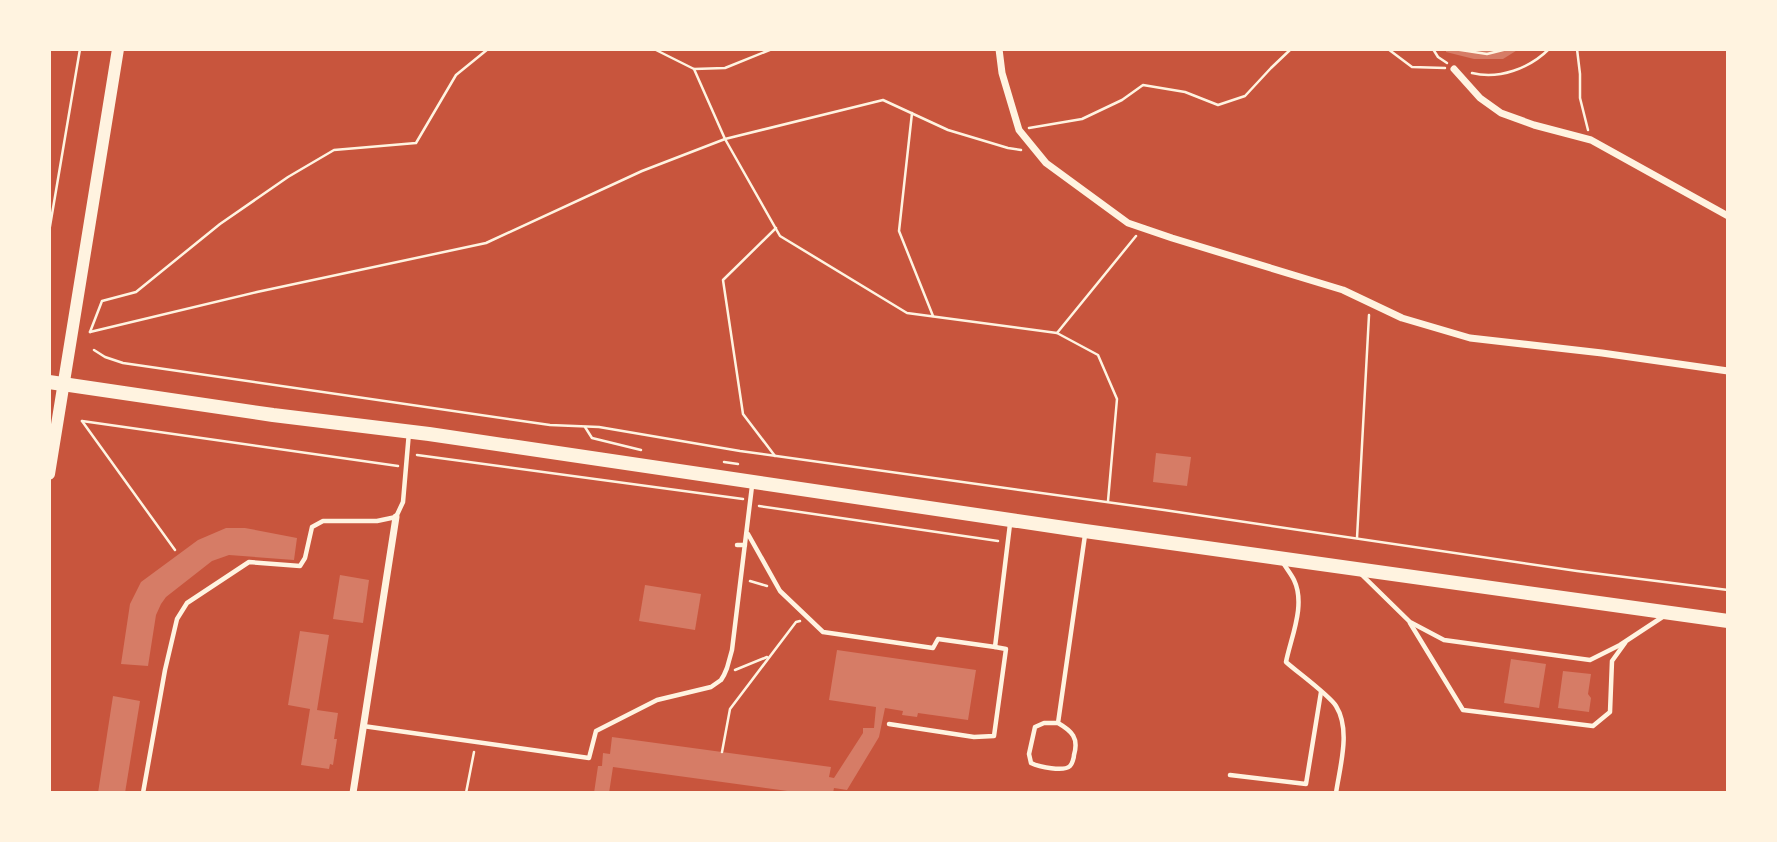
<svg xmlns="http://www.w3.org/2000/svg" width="1777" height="842" viewBox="0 0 1777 842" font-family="'Work Sans',sans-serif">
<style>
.building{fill:#d67c66}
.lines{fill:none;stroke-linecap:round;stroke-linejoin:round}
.path{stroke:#fff3e0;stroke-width:2.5}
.service{stroke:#fff3e0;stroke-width:4.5}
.minor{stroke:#fff3e0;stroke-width:7}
.secondary{stroke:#fff3e0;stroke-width:12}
.primary{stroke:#fff3e0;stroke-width:14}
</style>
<rect width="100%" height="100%" fill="#c8553d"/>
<g class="building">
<polygon points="1446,49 1519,49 1503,59 1474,59 1446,52"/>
<polygon points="1156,453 1191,457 1187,486 1153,482"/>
<polygon points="226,528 245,528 297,538 294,560 229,555 212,561 166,597 161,604 156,615 148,666 121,664 130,604 141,582 198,540"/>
<polygon points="340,575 369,580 363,623 333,619"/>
<polygon points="645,585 701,594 695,630 639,621"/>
<polygon points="300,631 329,635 317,710 338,713 334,739 337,739 333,765 330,764 329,769 301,765 310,709 288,705"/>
<polygon points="837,650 976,670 968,720 918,713 917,717 902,715 903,711 885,708 879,737 847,790 834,788 833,793 802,793 613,767 609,793 594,793 598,766 602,766 603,753 610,754 612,737 831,767 829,777 834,778 863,733 863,728 874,728 876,707 829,700"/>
<polygon points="1511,659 1546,664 1539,708 1504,703"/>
<polygon points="1563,671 1591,674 1588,694 1591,698 1589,712 1558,708"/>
<polygon points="113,696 140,701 125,793 98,793"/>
</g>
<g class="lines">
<g class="path">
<polyline points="654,49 694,69 725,68 772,49"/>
<polyline points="1388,49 1412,67 1445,68"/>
<polyline points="1433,49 1438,57 1447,63"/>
<polyline points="1454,49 1487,54 1507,49"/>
<polyline points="1577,49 1580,74 1580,98 1588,130"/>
<polyline points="694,69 725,139 780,236 907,313 1057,333 1136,236"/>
<path d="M1472,73C1499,80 1530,68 1549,49"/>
<polyline points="912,113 899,231 933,316"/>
<polyline points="1029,128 1082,119 1122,100 1143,85 1185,92 1218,105 1245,96 1271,68 1291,49"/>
<polyline points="49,232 80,49"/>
<polyline points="90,332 257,292 486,243 642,171 725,139 883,100 948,130 1008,148 1021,150"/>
<polyline points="90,332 102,301 136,292 220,224 288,177 334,150 416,143 456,75 488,49"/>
<polyline points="1057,333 1098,355 1117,399 1108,501"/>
<polyline points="94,350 105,357 123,363 550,425 599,427 740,451 1164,510 1577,571 1728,590"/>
<polyline points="82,421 398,466"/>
<polyline points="82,421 175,550"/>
<polyline points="585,427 592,438 641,450"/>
<polyline points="417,455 743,499"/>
<polyline points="775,456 743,414 723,280 776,228"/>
<polyline points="724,462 738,464"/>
<polyline points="759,506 998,541"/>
<polyline points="1357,538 1369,315"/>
<polyline points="750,581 767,586"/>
<polyline points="735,670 767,657"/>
<polyline points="722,752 730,709 796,622 800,621"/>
<polyline points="466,793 474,752"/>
</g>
<g class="service">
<polyline points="748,534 780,591 823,632 933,648 938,639 995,647 1010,524"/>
<polyline points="737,545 745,545"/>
<path d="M1282,561C1286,568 1291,574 1294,580C1306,605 1291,637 1286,662C1297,672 1329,695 1336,706C1351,730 1340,766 1336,793"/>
<polyline points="1361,574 1410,622 1444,640 1590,660 1620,645 1664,616"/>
<polyline points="1410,623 1463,710 1593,726 1610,712 1612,661 1625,643"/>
<path d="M1058,723H1044L1035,727L1029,754L1031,763C1039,767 1064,772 1070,766C1072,764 1074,758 1074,755C1079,738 1072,731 1058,723L1085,535"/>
<polyline points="889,724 974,737 994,736 1006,649 995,647"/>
<polyline points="363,726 589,758 596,731 657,700 711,687 721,680 724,675 727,668 732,650 752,486"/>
<polyline points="1230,775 1306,784 1321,692"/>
<polyline points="143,793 165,670 177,619 187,603 249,562 300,566 305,558 312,527 323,521 377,521 396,517 403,502 409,432"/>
</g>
<g class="minor">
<polyline points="999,49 1002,73 1019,130 1046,163 1128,223 1172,238 1343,290 1402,318 1470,338 1602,353 1728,371"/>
<polyline points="1454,69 1480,98 1501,113 1534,125 1591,140 1728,216"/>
<polyline points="353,793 396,517"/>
</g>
<polyline class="secondary" points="49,474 118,49"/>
<polyline class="primary" points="49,382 273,415 429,434 1085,531 1728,621"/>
</g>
<rect width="1777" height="842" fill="none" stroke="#fff3e0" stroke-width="102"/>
</svg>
